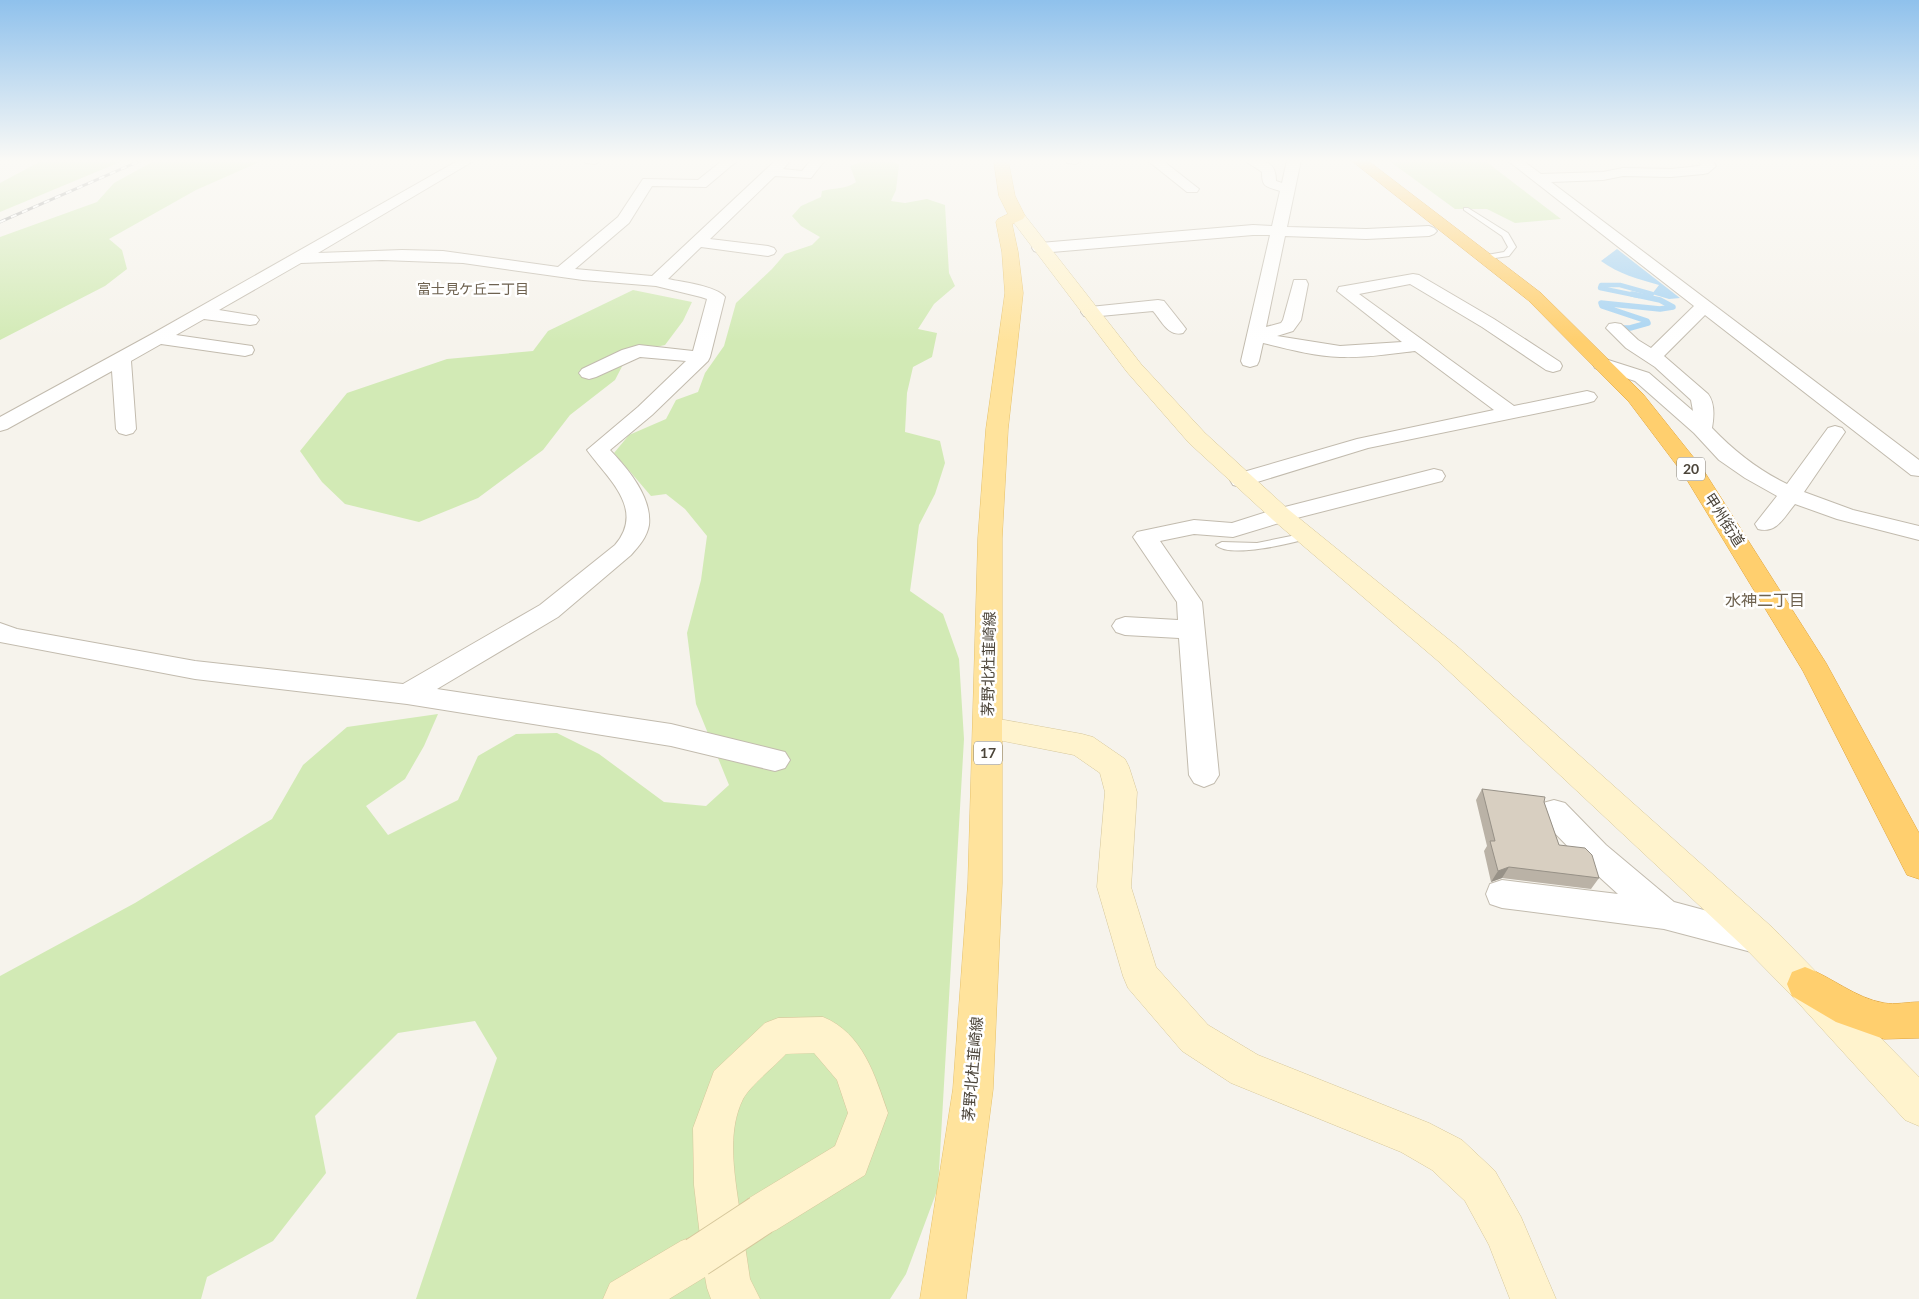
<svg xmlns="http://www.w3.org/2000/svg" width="1919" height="1299" viewBox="0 0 1919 1299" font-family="Lato,'Noto Sans JP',sans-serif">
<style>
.green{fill:#d2eab5}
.water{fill:#a9d4f2}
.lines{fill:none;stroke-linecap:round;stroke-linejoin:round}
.stream-far1{stroke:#a9d4f2;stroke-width:4.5}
.stream{stroke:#a9d4f2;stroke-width:5.5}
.lane-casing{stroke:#c2bbae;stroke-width:2}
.street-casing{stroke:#c2bbae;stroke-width:2}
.secondary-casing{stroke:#d6c79b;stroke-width:1}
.primary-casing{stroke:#e6c16a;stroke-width:1}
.highway-casing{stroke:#e0a43c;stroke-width:1}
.lane{fill:#fff;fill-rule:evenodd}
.street{fill:#fff;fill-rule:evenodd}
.secondary{fill:#fff3cd;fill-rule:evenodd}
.primary{fill:#ffe39c;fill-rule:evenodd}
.highway{fill:#ffcf6e;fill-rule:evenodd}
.rail-casing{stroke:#9a9a9a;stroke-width:3}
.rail{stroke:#fff;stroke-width:2;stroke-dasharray:6;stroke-linecap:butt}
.secondary-bridge-casing{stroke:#d6c79b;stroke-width:42;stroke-linecap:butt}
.secondary-bridge{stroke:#fff3cd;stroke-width:40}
.wall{fill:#bab2a6}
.shaded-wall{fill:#979187}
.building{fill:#d8cfc1;stroke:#979187}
.labels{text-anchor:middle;stroke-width:5;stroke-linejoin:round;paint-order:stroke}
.far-neighbourhood-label{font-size:14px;fill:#6e6250;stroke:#fff}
.shield{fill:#fff;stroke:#817c74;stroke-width:1}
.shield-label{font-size:14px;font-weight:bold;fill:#4b4439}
.street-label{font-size:15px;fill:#4b4439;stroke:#fff}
.neighbourhood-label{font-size:16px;fill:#6e6250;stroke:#fff}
</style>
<rect width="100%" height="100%" fill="#f6f3ec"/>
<g class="green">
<polygon points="43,160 125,160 0,212 0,183"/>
<polygon points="160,160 264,160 196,190 109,239 122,250 127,269 105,286 0,340 0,237 97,202 114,183 152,162"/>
<path d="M866,160H891L899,165L896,190L891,201L905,203L927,199L945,205L949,273L955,286L934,304L918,329L937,333L932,357L913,367L907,393L905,432L940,441L945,463L935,494L919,525L910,591L943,614L959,659L964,739L938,1188L906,1274L890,1299H416L497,1058L475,1021L398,1033L315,1116L326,1173L273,1241L207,1277L201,1299H0V976L135,903L272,819L303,765L347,727L438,714L424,746L405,779L366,806L388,835L458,800L478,756L516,734L557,733L599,754L664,802L706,806L729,785L696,704L687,633L701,580L707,536L685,509L666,494L651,496L614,453L629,435L666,419L676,400L698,392L705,373L724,346L736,303L772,269L785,254L812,245L820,237L801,226L792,216L801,206L821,197L822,191C833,188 847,189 856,182L850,166Z"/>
<polygon points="1388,160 1484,160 1561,219 1515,223 1487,209 1455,209"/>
<polygon points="633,290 692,302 683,321 665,345 629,353 615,380 570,415 543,450 478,498 419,522 345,504 322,482 300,451 347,393 447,359 533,351 548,331"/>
</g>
<path class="water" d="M1617,249L1680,298L1669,299L1652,294L1659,285C1638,279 1619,274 1601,261Z"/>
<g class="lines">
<polyline class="stream-far1" points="1639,296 1600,288 1601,285 1620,285 1652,294"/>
<polyline class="stream" points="1615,328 1630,328 1648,323 1647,321 1602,306 1601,303 1660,309 1673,307 1660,300 1632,294"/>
<g class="lane-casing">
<g id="lane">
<polygon points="1464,208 1468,208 1508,233 1516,247 1509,256 1481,260 1481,256 1504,252 1508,247 1502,236 1464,210"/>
<path d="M1306,533L1310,534L1312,536L1310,538C1292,543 1230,559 1216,545L1222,542L1257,543Z"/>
</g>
</g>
<g class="street-casing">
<g id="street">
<path d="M459,160H475L318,253L402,250L443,251L558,267L618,217L643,179L698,180L723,160H738L706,187L652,186L629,223L575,269L652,276L776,160H791L783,169L802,171L811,160H825L811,178L775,176L710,239L768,246L774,248L776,251L774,254L768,256L701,247L668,279C681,282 717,286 725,297L710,357L708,361L652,415L610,450C628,469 652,497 649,525C647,537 639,546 631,555L558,617L437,689L671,724L785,752L790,760L785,768L775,771L671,746L407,704L195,679L0,642V623L17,629L195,661L403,684L540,605L615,545C646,509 607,478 587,450L638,407L686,361L640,357L596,377L589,379L582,377L579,373L582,369L622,350L639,345L693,351L707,299L701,297L656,286L583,280L463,263L382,260L301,263L219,310L256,316L259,320L256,324L250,325L204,319L176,335L252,346L254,350L252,354L245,356L161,344L131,361L136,429L133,433L126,435L119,433L116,429L112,371L7,429L0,431V417L152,334Z"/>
<polygon points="584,160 602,160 595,164 586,163"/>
<polygon points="1065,160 1083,160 1076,164 1067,163"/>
<polygon points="1147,160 1162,160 1199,189 1197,192 1187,192"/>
<path d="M1244,160C1262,159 1276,160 1276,181L1282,183L1287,160H1301L1287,227L1366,229L1429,226L1434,228L1437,231L1434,234L1429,236L1366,239L1285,236L1266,327L1281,323L1283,320L1294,280H1306L1308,284L1301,320L1293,331L1277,336L1340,346L1402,342L1337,291L1339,287L1345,286L1413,274L1419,275L1494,319L1560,362L1562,366L1560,370L1553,372L1546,370L1482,327L1410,284L1359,294L1514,406L1587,391L1594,393L1597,397L1594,401L1587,403L1368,448L1241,487L1233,485L1230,480L1233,475L1357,439L1494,410L1415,351C1390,354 1365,358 1340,357C1314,356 1288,349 1263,343L1259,361L1257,365L1250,367L1243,365L1241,361L1270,235H1253L1040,253L1034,251L1032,248L1034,245L1040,243L1253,225L1272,226L1280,191C1266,186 1262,188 1262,172Z"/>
<path d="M1507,160H1522L1541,174L1603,172L1623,168L1671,169L1699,166L1701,165L1698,160H1712L1716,166L1708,173L1703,174L1671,177L1623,176L1603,180L1551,182L1919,460V476L1911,475L1705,315L1664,356L1708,394C1715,403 1714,417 1712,428C1734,451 1758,470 1787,484L1828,428L1835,426L1842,428L1845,432L1804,492L1853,510L1919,526V540L1837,519L1795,504C1784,517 1777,534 1758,529L1755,524L1777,496L1745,478L1719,460L1694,433L1635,381L1595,368L1593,364L1595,360L1602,358L1649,373L1693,411L1691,400L1655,367L1626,348L1606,328L1609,324L1615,323L1621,324L1638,340L1651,348L1694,306Z"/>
<path d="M1158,300L1164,301L1183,325L1186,329L1183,333C1168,337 1162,321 1153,311L1090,317L1084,316L1081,312L1084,308L1090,307Z"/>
<polygon points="1434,469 1442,471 1445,476 1442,481 1289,520 1233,537 1194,534 1160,541 1202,602 1219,775 1214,783 1204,787 1194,783 1189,775 1179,638 1125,635 1116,632 1112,626 1116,620 1125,617 1178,620 1177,602 1133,537 1137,532 1194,520 1232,523 1273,510"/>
<polygon points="1554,800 1565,803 1606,845 1674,902 1771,928 1776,939 1771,950 1759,954 1664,929 1502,908 1490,904 1486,894 1490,884 1502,880 1618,894 1584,863 1543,821 1539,812 1543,803"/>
</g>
</g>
<g class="secondary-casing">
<g id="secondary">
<polygon points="1017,211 1023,213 1141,364 1205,433 1289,510 1458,647 1773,928 1919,1077 1919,1126 1905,1120 1792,996 1747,950 1438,661 1273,520 1189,443 1127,372 1011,219 1009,216 1011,213"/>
<polygon points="988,717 1082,734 1093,737 1125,759 1129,767 1137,792 1131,887 1156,967 1208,1025 1258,1055 1429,1123 1462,1140 1495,1171 1521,1217 1556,1299 1510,1299 1489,1245 1465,1201 1432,1170 1401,1152 1231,1083 1182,1051 1128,988 1123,976 1097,887 1105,792 1100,773 1074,755 978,736 973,728 978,720"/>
<path d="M823,1017C863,1033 875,1076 888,1113L865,1175L776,1230L761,1236L746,1230L741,1219L750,1279L760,1299H711L707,1288L705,1277L669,1299H603L610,1283L681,1241L697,1235L700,1236L694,1185L693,1128L714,1071L765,1023L778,1018ZM814,1053L837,1080L848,1113L835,1146L746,1200L740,1213C735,1177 726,1133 743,1099C749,1087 776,1065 786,1054Z"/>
</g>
</g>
<g class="primary-casing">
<polygon id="primary" points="994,160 1008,160 1015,196 1025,216 1023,219 1012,224 1018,252 1023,293 1008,429 1002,538 1002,883 993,1089 966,1299 920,1299 953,1089 968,883 978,538 986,429 1005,293 1002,252 996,222 998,219 1008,214 999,196"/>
</g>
<g class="highway-casing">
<g id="highway">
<polygon points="1351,160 1367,160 1541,293 1643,394 1702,468 1826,663 1919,833 1919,879 1907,875 1803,671 1684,475 1629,402 1529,301"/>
<path d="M1805,967C1832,977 1855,998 1884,1003C1895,1005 1908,1002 1919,1002V1038L1884,1039L1836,1022L1792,996L1787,984L1792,972Z"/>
</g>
</g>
<use href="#lane" class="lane"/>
<use href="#street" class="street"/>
<use href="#secondary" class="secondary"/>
<use href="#primary" class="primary"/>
<use href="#highway" class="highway"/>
<g class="rail-casing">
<polyline id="rail" points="0,222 142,160"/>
</g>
<use href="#rail" class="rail"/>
<g class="secondary-bridge-casing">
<polyline id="secondary-bridge" points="697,1257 761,1215"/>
</g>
<use href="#secondary-bridge" class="secondary-bridge"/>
</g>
<polygon class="wall" points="1482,789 1544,802 1559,845 1599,878 1591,889 1502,878 1491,882 1484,851 1487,846 1476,800"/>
<polygon class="shaded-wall" points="1509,867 1502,878 1491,882 1498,871"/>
<polygon class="building" points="1482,789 1545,797 1544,802 1559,845 1585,848 1592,855 1599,878 1509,867 1498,871 1490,841 1495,841"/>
<linearGradient id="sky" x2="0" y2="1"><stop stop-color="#8fc1ec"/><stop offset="0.47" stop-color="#fbfaf6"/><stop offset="1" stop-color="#fbfaf6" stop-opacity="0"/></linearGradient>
<rect width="1919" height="342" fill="url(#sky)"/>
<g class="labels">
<g class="far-neighbourhood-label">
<text x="473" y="294">富士見ケ丘二丁目</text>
</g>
<g class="shield">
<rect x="1677" y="457.5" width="28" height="23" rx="4"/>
<rect x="974" y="741.5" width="28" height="23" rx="4"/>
</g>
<g class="shield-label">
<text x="1691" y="474">20</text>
<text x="988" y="758">17</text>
</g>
<g class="street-label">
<text transform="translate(1724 520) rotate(57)" y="5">甲州街道</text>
<text transform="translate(989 664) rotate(-89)" y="5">茅野北杜韮崎線</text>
<text transform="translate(973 1069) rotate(-85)" y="5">茅野北杜韮崎線</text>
</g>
<g class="neighbourhood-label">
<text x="1765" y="606">水神二丁目</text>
</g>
</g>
</svg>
